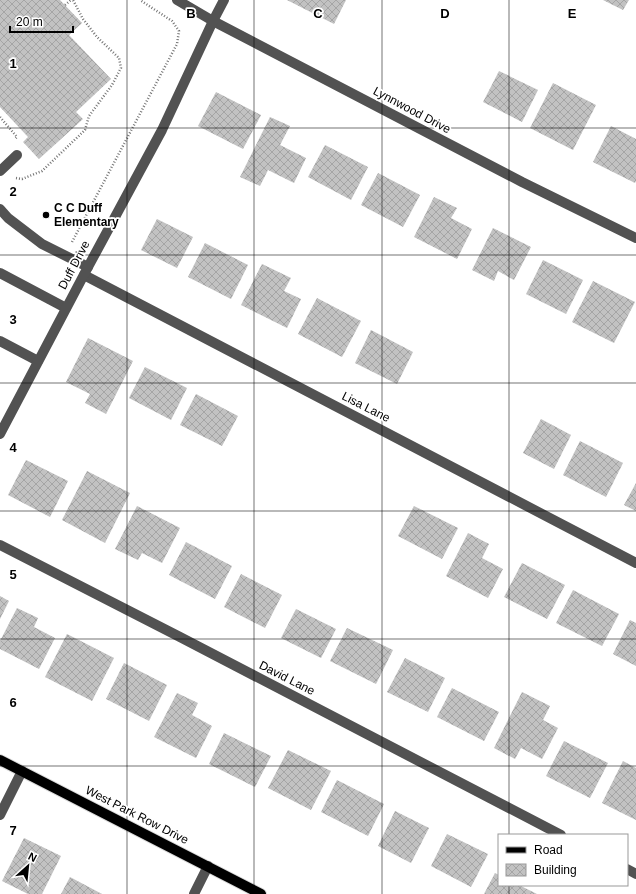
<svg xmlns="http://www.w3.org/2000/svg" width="636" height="894" viewBox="0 0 636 894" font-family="Arial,sans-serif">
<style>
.building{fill:url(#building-cross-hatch)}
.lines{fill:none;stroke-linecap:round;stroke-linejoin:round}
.major-casing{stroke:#dbdbdb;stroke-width:12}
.path{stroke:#747474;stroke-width:2.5;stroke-dasharray:1 2;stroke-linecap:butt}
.minor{stroke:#525252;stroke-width:10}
.major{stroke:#000;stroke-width:10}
.grid{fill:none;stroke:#000;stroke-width:1;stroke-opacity:0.55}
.poi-dot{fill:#000;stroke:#fff;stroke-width:1.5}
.labels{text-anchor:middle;stroke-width:3.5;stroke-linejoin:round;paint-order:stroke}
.street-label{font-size:12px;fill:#000;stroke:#fff}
.poi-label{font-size:12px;font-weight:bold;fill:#000;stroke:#fff;text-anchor:start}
.grid-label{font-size:13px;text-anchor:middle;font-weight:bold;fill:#000;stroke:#fff;stroke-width:3.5;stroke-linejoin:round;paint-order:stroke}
</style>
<defs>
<pattern id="building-cross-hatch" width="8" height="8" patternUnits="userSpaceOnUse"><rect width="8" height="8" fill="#c2c2c2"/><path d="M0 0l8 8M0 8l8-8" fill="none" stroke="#a5a5a5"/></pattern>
</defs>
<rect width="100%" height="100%" fill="#fff"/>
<g class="building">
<polygon points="0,0 60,0 82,23 69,35 111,79 76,112 83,119 39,159 23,142 28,137 0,107"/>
<polygon points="287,0 346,0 334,24"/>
<polygon points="603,0 629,0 623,10"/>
<polygon points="499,71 538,90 522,122 483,102"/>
<polygon points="553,83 596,105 573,150 530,128"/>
<polygon points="216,92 261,115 243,149 198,126"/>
<polygon points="270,117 290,126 280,145 306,158 294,183 268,170 260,186 240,177"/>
<polygon points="611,126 636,139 636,181 635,183 593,162"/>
<polygon points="325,145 368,167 351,200 308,177"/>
<polygon points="378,173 420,195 403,227 361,205"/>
<polygon points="434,197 457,208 451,218 472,229 457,259 414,237"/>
<polygon points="157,219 193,237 177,268 141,250"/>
<polygon points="493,228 531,247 514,280 498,271 494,281 472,270"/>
<polygon points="205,243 248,265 231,299 188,277"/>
<polygon points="543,260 583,280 566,314 526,294"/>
<polygon points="262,264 291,278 284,291 301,299 287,328 241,305"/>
<polygon points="593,281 635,302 614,343 572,322"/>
<polygon points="317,298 361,321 342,357 298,334"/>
<polygon points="371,330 413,352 397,384 355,363"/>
<polygon points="88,338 133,361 106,414 85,403 90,394 66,382"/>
<polygon points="145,367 187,388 171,420 129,398"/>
<polygon points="196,394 238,416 222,446 180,425"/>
<polygon points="541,419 571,435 554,469 523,453"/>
<polygon points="580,441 623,463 606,497 563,475"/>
<polygon points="26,460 68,481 50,517 8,495"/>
<polygon points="87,471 130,493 105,543 62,520"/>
<polygon points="636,483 636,511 624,505"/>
<polygon points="137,506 180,528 162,563 142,553 138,560 115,549"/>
<polygon points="414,506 458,528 442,559 398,536"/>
<polygon points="468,533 489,544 482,558 503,569 488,598 446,576"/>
<polygon points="186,542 232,566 215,599 169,575"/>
<polygon points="522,563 565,585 547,619 504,597"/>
<polygon points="241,574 282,595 265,628 224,607"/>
<polygon points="573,590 619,614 602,646 556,623"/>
<polygon points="0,596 9,601 0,619"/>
<polygon points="17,608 38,618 34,627 55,638 39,669 0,649 0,641"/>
<polygon points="296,609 336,629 321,658 281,638"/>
<polygon points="630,620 636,623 636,666 613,654"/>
<polygon points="347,628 393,650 376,684 330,661"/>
<polygon points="67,634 114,658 92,701 45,677"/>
<polygon points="405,658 445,678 428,712 387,692"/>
<polygon points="124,663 167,685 149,721 106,699"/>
<polygon points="452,688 499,712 484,741 437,717"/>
<polygon points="522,692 550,706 543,720 558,728 542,759 521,748 515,759 494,748"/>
<polygon points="177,693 198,703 192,715 212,726 196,758 154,737"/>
<polygon points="224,733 271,756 255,787 209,764"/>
<polygon points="564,741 608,763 590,798 546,776"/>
<polygon points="288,750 331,771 311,810 268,788"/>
<polygon points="623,761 636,768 636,820 602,803"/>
<polygon points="337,780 384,804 368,836 321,812"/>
<polygon points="395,811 429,828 411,863 378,846"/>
<polygon points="447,834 488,854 471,887 431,866"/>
<polygon points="24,838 61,856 42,894 28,894 2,881"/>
<polygon points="495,873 499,875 499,885 519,885 537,894 484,894"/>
<polygon points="70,877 102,894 61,894"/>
</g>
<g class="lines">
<g class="major-casing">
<polyline id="major" points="0,760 261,894"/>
</g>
<g class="path">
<polyline points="65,5 71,0"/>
<polyline points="0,117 17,137 15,139"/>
<polyline points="16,178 22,179 42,171 85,130 89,116 112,85 121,68 119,58 97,37 83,19 73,0"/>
<polyline points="72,242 177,44 179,31 172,21 140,0"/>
</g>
<g class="minor">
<polyline points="177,0 213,21 522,182 636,238"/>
<polyline points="0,171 17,155"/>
<polyline points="0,209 8,218 42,244 88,267"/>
<polyline points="0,273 66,308"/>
<polyline points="84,275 636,563"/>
<polyline points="0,341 38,361"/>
<polyline points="0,434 88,267 162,130 213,21 224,0"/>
<polyline points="0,545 180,637 561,835"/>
<polyline points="0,815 22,771"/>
<polyline points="627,869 636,874"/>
<polyline points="194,894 208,866"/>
</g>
<use href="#major" class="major"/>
</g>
<path class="grid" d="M127,0V894M254,0V894M382,0V894M509,0V835M0,128H636M0,255H636M0,383H636M0,511H636M0,639H636M0,766H636M509,885V894"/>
<circle class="poi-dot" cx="46" cy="215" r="4"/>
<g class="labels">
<g class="street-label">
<text transform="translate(412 110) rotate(28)" y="4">Lynnwood Drive</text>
<text transform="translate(74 265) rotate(-62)" y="4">Duff Drive</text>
<text transform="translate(366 407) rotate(27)" y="4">Lisa Lane</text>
<text transform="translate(287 678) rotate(27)" y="4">David Lane</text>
<text transform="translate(137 815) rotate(27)" y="4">West Park Row Drive</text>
</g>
<g class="poi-label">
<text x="54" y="212">C C Duff<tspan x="54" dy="14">Elementary</tspan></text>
</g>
</g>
<g class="grid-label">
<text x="191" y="18">B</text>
<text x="318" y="18">C</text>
<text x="445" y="18">D</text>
<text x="572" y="18">E</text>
<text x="13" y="68">1</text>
<text x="13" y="196">2</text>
<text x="13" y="324">3</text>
<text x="13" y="452">4</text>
<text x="13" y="579">5</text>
<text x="13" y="707">6</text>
<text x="13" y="835">7</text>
</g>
<rect x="498" y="834" width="130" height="52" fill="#ffffff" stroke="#999999"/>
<rect x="506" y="847" width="20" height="6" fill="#000000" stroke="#999999"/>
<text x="534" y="854" font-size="12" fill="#000000">Road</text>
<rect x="506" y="864" width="20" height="12" fill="url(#building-cross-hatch)" stroke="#999999"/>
<text x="534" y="874" font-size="12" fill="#000000">Building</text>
<g transform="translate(28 866) rotate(27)" stroke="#ffffff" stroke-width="3" paint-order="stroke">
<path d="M0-3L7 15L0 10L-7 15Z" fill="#000000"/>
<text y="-6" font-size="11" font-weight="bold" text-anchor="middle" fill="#000000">N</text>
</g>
<path d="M10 26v6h63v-6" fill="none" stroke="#000000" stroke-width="2"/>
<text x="16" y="26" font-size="12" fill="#000000" stroke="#ffffff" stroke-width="3" paint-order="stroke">20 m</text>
</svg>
